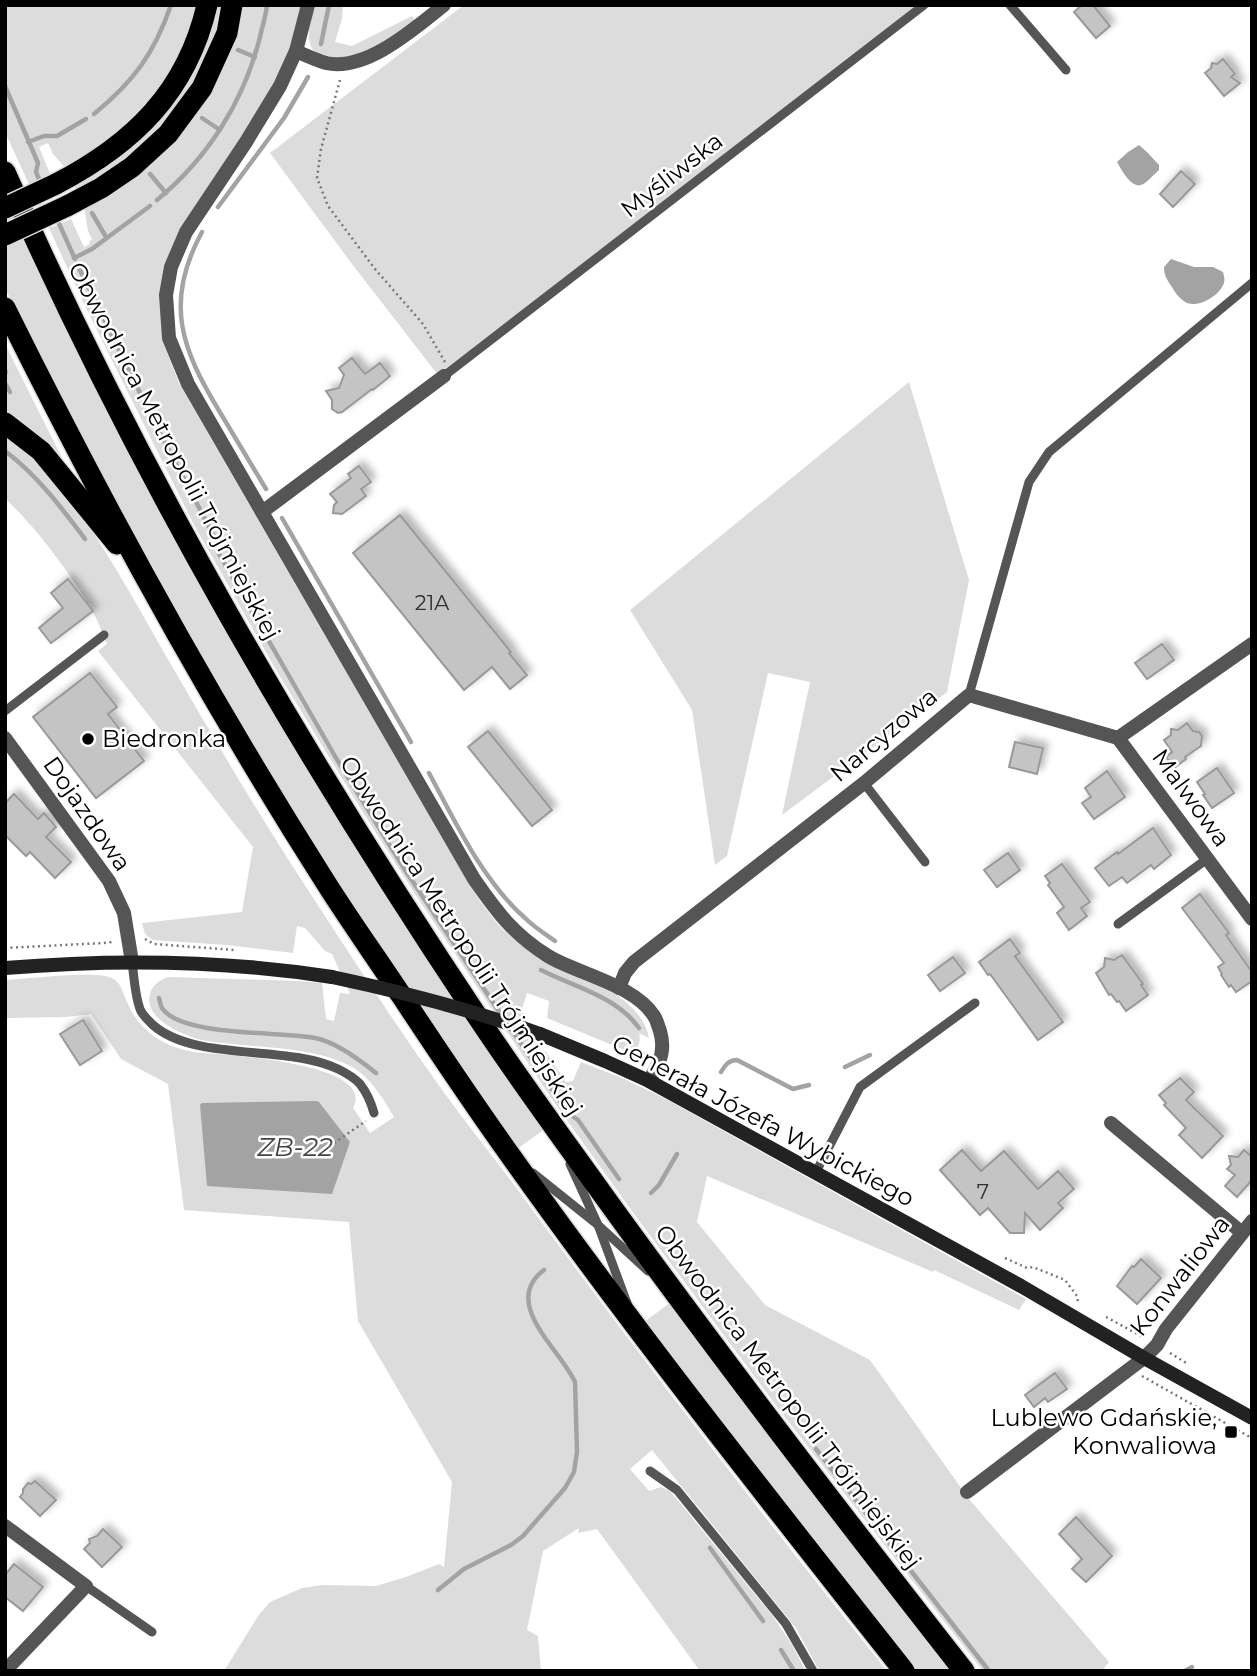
<svg xmlns="http://www.w3.org/2000/svg" width="1257" height="1676" viewBox="0 0 1257 1676" font-family="Montserrat,sans-serif">
<style>
.green{fill:#dcdcdc}
.water{fill:#a3a3a3}
.lines{fill:none;stroke-linecap:round;stroke-linejoin:round}
.stream{stroke:#a3a3a3;stroke-width:4.5}
.building{fill:#c4c4c4;stroke:#999;stroke-width:2;filter:url(#shadow)}
.motorway-casing{stroke:#dbdbdb;stroke-width:24}
.path{stroke:#777;stroke-width:2.5;stroke-dasharray:2 3.5;stroke-linecap:butt}
.service{stroke:#555;stroke-width:9}
.minor{stroke:#555;stroke-width:14}
.secondary{stroke:#222;stroke-width:14}
.motorway{stroke:#000;stroke-width:21}
.motorway-bridge-casing{stroke:#dbdbdb;stroke-width:24;stroke-linecap:butt}
.secondary-bridge{stroke:#222;stroke-width:14}
.motorway-bridge{stroke:#000;stroke-width:21}
.poi-dot{fill:#000;stroke:#fff;stroke-width:2.5}
.labels{text-anchor:middle;stroke-width:5;stroke-linejoin:round;paint-order:stroke}
.number-label{font-size:21px;fill:#313131}
.street-label{font-size:24px;fill:#000;stroke:#fff}
.poi-label{font-size:24px;fill:#000;stroke:#fff;text-anchor:start}
.water-label{font-size:26px;font-style:italic;fill:#444;stroke:#fff}
</style>
<defs>
<filter id="shadow"><feDropShadow dx="5" dy="-5" stdDeviation="3.5" flood-color="#0004"/></filter>
</defs>
<rect width="100%" height="100%" fill="#fff"/>
<g class="green">
<path d="M5,5H199L171,74L142,113L67,170L53,154L48,143L39,147L50,174L32,183L52,227L71,219L84,247L90,244L89,241L92,240L88,231L84,206L151,161L241,5H302L289,51L274,87L176,242L164,344L179,383L456,862C474,892 493,926 523,946C560,970 640,989 649,1038L639,1033C641,1041 639,1052 629,1052L547,1018L549,1001L527,993L522,1009L534,1046L546,1052L566,1082L573,1081L581,1062L622,1078L664,1098L1026,1299L1019,1310L934,1270L933,1272L707,1176L697,1222L765,1305L870,1360L969,1499L1109,1662L1102,1671H983L780,1411L634,1214L556,1105L415,894L362,811L276,670L194,525L83,302L5,132Z"/>
<polygon points="217,5 225,5 217,35 192,88 146,145 79,192 73,185 119,157"/>
<path d="M315,5H343L342,19L335,42L352,46L412,16L417,23C388,42 358,68 321,54C313,52 310,47 309,38C308,28 312,16 315,5Z"/>
<polygon points="464,5 921,5 438,375 352,264 270,153"/>
<polygon points="5,199 94,384 132,461 216,612 545,1129 517,1149 466,1077 320,857 183,630 21,321 5,288"/>
<polygon points="5,344 65,464 5,412"/>
<polygon points="909,382 969,580 947,692 782,815 810,682 768,673 727,856 715,865 692,710 630,610"/>
<path d="M5,432C81,495 124,584 173,668C221,751 271,835 325,916C362,973 400,1031 440,1087C467,1125 496,1160 523,1197C641,1358 762,1515 887,1671H819L796,1628L652,1450L630,1469L649,1491L661,1487L670,1491L772,1615L792,1645L806,1671H700L597,1529L578,1533L579,1528L543,1551L527,1630L538,1636L541,1671H224L258,1616L270,1602L302,1588L322,1585L376,1586L406,1577L439,1564L444,1567L452,1482L358,1321L349,1222L184,1210L168,1084L121,1059L91,1014L66,1017L5,1018V980C25,979 97,970 112,978C122,983 123,994 128,1004C140,1032 165,1047 194,1052C219,1055 378,1061 353,1108L370,1133L394,1117C381,1095 368,1073 344,1063C310,1048 269,1048 233,1044C222,1043 211,1042 201,1040C183,1035 149,1021 149,999C150,987 158,980 169,977L299,981L322,983L326,1019L334,1021L340,993L350,994L332,954L325,951L305,928L297,926L293,953L227,945L153,940L145,934L142,923L242,912L253,847L98,651L107,644C102,633 98,620 91,609C67,569 39,531 5,498Z"/>
<polygon points="670,1303 952,1671 917,1671 813,1541 644,1322"/>
</g>
<g class="water">
<path d="M1139,145L1148,153L1159,165V170C1154,174 1147,183 1141,185C1131,188 1121,169 1117,162L1128,152Z"/>
<path d="M1171,259L1194,267H1213L1223,272C1224,276 1225,279 1224,283C1220,295 1200,308 1187,303C1181,300 1175,293 1172,287C1167,280 1164,275 1164,267Z"/>
<polygon points="317,1101 319,1102 350,1142 332,1194 207,1186 200,1105 202,1103"/>
</g>
<g class="lines">
<g class="stream">
<polyline points="321,44 329,5"/>
<polyline points="238,50 255,57"/>
<polyline points="5,86 38,163 36,172 42,186"/>
<path d="M94,114C134,81 154,54 171,5"/>
<polyline points="202,118 220,130"/>
<polyline points="28,142 44,136 57,136 86,119"/>
<polyline points="150,174 166,193"/>
<path d="M157,200C208,158 244,101 260,37C262,27 266,16 267,5"/>
<polyline points="218,207 284,118 308,77"/>
<polyline points="92,213 106,237"/>
<polyline points="57,219 75,259"/>
<path d="M202,232C163,303 182,350 221,414C236,439 251,464 266,489"/>
<polyline points="74,258 92,249 150,206"/>
<polyline points="79,268 144,401 150,404 152,408 150,414 218,544"/>
<polyline points="5,372 6,372"/>
<polyline points="5,383 10,392"/>
<path d="M5,451C37,475 61,507 85,539"/>
<polyline points="282,518 411,742"/>
<polyline points="219,554 336,758 405,870 502,1016"/>
<path d="M429,773C456,823 482,880 525,918C534,927 545,934 555,941"/>
<path d="M541,970C574,987 616,996 639,1028"/>
<path d="M159,998C160,1001 160,1005 162,1008C181,1037 282,1031 315,1038C336,1042 360,1060 376,1073"/>
<polyline points="511,1029 568,1113 578,1120 619,1179"/>
<polyline points="845,1067 870,1055"/>
<path d="M721,1072C725,1065 729,1060 737,1060L793,1089L809,1085"/>
<polyline points="651,1193 659,1185 677,1154"/>
<polyline points="816,1449 989,1671"/>
<polyline points="710,1548 763,1621"/>
<path d="M438,1590L464,1569L511,1545L523,1536L565,1488L574,1472L577,1452L575,1382C561,1350 500,1303 544,1270"/>
<polyline points="781,1650 794,1671"/>
<polyline points="1185,1671 1192,1667"/>
</g>
</g>
<g class="building">
<polygon points="1082,5 1093,5 1110,26 1096,38 1074,12"/>
<polygon points="1223,59 1235,74 1231,77 1240,83 1224,96 1205,73 1211,68 1212,63 1217,64"/>
<polygon points="1181,171 1195,184 1173,207 1160,194"/>
<polygon points="352,358 365,374 380,363 390,376 373,390 372,389 342,412 338,413 332,409 332,400 326,391 339,388 344,375 339,368"/>
<polygon points="359,466 371,482 361,489 366,496 342,514 333,513 334,505 337,502 330,494 351,478 348,474"/>
<polygon points="400,515 511,652 509,653 527,675 510,689 492,667 464,690 353,553"/>
<polygon points="68,579 93,611 51,643 39,628 63,608 51,593"/>
<polygon points="1162,644 1174,660 1147,679 1135,663"/>
<polygon points="90,673 117,707 108,714 144,761 96,798 33,717"/>
<polygon points="1187,723 1193,731 1199,732 1202,736 1201,746 1185,757 1186,759 1174,768 1166,757 1172,752 1164,740 1171,735 1171,729 1178,730"/>
<polygon points="488,731 552,810 532,826 468,747"/>
<polygon points="1015,742 1043,748 1037,774 1009,767"/>
<polygon points="1217,768 1234,793 1212,808 1203,795 1205,794 1197,782"/>
<polygon points="1107,771 1125,797 1094,819 1082,803 1091,797 1085,788"/>
<polygon points="14,794 38,819 44,813 56,827 46,837 71,862 55,878 30,852 26,856 5,835 5,803"/>
<polygon points="1153,828 1171,855 1154,869 1151,865 1127,883 1122,877 1109,886 1095,868 1117,852 1118,854"/>
<polygon points="1008,853 1020,870 997,887 984,870"/>
<polygon points="1062,864 1090,902 1081,908 1087,916 1069,930 1057,913 1064,907 1048,885 1050,883 1045,876"/>
<polygon points="1200,894 1229,933 1226,935 1252,972 1252,981 1236,992 1231,985 1229,987 1221,975 1222,974 1218,967 1224,963 1182,908"/>
<polygon points="1010,939 1020,953 1015,956 1063,1022 1038,1040 990,974 988,975 979,962"/>
<polygon points="1122,955 1143,984 1141,985 1148,995 1126,1011 1119,1001 1117,1002 1111,994 1109,995 1096,973 1104,967 1105,958 1114,960"/>
<polygon points="953,957 965,973 940,991 928,975"/>
<polygon points="83,1020 102,1051 80,1065 60,1034"/>
<polygon points="1180,1078 1194,1092 1186,1100 1223,1136 1202,1158 1179,1135 1186,1128 1164,1105 1166,1103 1159,1095"/>
<polygon points="962,1150 981,1171 1004,1151 1038,1189 1058,1171 1074,1189 1058,1203 1063,1208 1040,1230 1025,1213 1024,1233 1010,1233 988,1208 980,1215 940,1170"/>
<polygon points="1244,1150 1252,1157 1252,1180 1237,1197 1225,1186 1235,1175 1227,1169 1231,1165 1229,1156 1238,1157"/>
<polygon points="1141,1259 1161,1278 1137,1304 1117,1286 1132,1266 1134,1267"/>
<polygon points="1055,1373 1067,1389 1048,1402 1045,1398 1034,1407 1025,1395"/>
<polygon points="35,1481 56,1500 40,1516 20,1497 23,1493 23,1489 28,1483 31,1484"/>
<polygon points="1076,1517 1112,1556 1086,1582 1072,1569 1082,1559 1059,1534"/>
<polygon points="103,1529 122,1547 102,1567 84,1549 90,1543 89,1539 97,1536"/>
<polygon points="14,1564 43,1587 23,1611 5,1597 5,1575"/>
</g>
<g class="lines">
<g class="motorway-casing">
<g id="motorway">
<path d="M5,172C138,474 304,758 487,1031C524,1086 563,1139 601,1192C718,1354 840,1513 964,1671"/>
<path d="M56,184C133,144 187,92 207,5"/>
<polyline points="67,206 101,188 132,167 168,134 202,88 227,33 232,5"/>
<path d="M5,308C101,502 205,692 321,875C347,917 376,957 403,998C438,1051 473,1103 510,1155C635,1331 770,1501 904,1671"/>
<polyline points="5,423 41,451 117,544"/>
</g>
</g>
<g class="path">
<polyline points="340,80 321,149 317,178 328,206 375,269 423,324 445,362"/>
<polyline points="145,939 154,944 235,950"/>
<polyline points="5,948 103,943 111,942 113,940"/>
<polyline points="633,1056 640,1052 645,1054"/>
<polyline points="334,1143 366,1121"/>
<polyline points="1005,1258 1027,1268 1033,1267 1065,1280 1077,1296 1078,1302"/>
<polyline points="1106,1317 1143,1337"/>
<polyline points="1170,1353 1188,1364"/>
<polyline points="1142,1376 1250,1437"/>
</g>
<g class="service">
<polyline points="1010,5 1066,70"/>
<polyline points="444,376 924,5"/>
<polyline points="969,695 1029,482 1049,452 1252,283"/>
<polyline points="5,711 104,635"/>
<polyline points="864,783 925,862"/>
<polyline points="1118,924 1207,859"/>
<path d="M132,962C134,976 135,996 140,1009C142,1015 149,1021 153,1025C195,1062 286,1044 338,1069C346,1073 354,1077 360,1084C367,1093 371,1102 374,1113"/>
<polyline points="570,1164 598,1225 627,1303"/>
<polyline points="816,1172 860,1087 975,1003"/>
<polyline points="533,1173 598,1225 648,1271"/>
<polyline points="650,1471 677,1490 786,1624 813,1671"/>
<polyline points="86,1586 152,1632"/>
</g>
<g class="minor">
<path d="M308,5L296,51L280,86L246,142L186,232L171,267L166,295L169,338L188,384L474,879C497,912 513,934 548,956C578,974 635,985 654,1016C657,1020 658,1026 660,1031C663,1041 663,1052 659,1062C656,1069 652,1075 649,1081"/>
<path d="M296,51C305,55 316,60 326,63C366,72 415,28 444,5"/>
<polyline points="262,512 444,376"/>
<polyline points="5,738 109,881 124,913 132,962"/>
<polyline points="1118,738 1252,919"/>
<polyline points="619,988 625,973 634,962 864,783 969,695 1118,738 1252,644"/>
<polyline points="1111,1123 1241,1232"/>
<polyline points="967,1492 1144,1358 1157,1345 1166,1329 1252,1221"/>
<polyline points="5,1526 86,1586 5,1671"/>
</g>
<g class="secondary">
<path d="M5,968C114,959 224,960 332,977"/>
<polyline points="540,1034 605,1061 649,1081 1021,1286 1144,1358 1252,1418"/>
</g>
<use href="#motorway" class="motorway"/>
<g class="motorway-bridge-casing">
<g id="motorway-bridge">
<polyline points="5,208 56,184"/>
<polyline points="5,235 67,206"/>
</g>
</g>
<path class="secondary-bridge" d="M332,977C403,992 472,1010 540,1034"/>
<use href="#motorway-bridge" class="motorway-bridge"/>
</g>
<g class="poi-dot">
<circle cx="88" cy="739" r="7"/>
<rect x="1224" y="1425" width="14" height="14" rx="3.5"/>
</g>
<g class="labels">
<g class="number-label">
<text x="432" y="610">21A</text>
<text x="983" y="1199">7</text>
</g>
<g class="street-label">
<text transform="translate(672 175) rotate(-38)" y="8">Myśliwska</text>
<text transform="translate(174 451) rotate(62)" y="8">Obwodnica Metropolii Trójmiejskiej</text>
<text transform="translate(884 735) rotate(-40)" y="8">Narcyzowa</text>
<text transform="translate(1191 798) rotate(54)" y="8">Malwowa</text>
<text transform="translate(87 814) rotate(55)" y="8">Dojazdowa</text>
<text transform="translate(461 936) rotate(57)" y="8">Obwodnica Metropolii Trójmiejskiej</text>
<text transform="translate(763 1121) rotate(28)" y="8">Generała Józefa Wybickiego</text>
<text transform="translate(1180 1276) rotate(-52)" y="8">Konwaliowa</text>
<text transform="translate(788 1397) rotate(53)" y="8">Obwodnica Metropolii Trójmiejskiej</text>
</g>
<g class="poi-label">
<text x="102" y="747">Biedronka</text>
<text x="1217" y="1426" text-anchor="end">Lublewo Gdańskie,<tspan x="1217" dy="28">Konwaliowa</tspan></text>
</g>
<g class="water-label">
<text x="295" y="1156">ZB-22</text>
</g>
</g>
<rect width="1257" height="1676" fill="none" stroke="#000000" stroke-width="14"/>
</svg>
